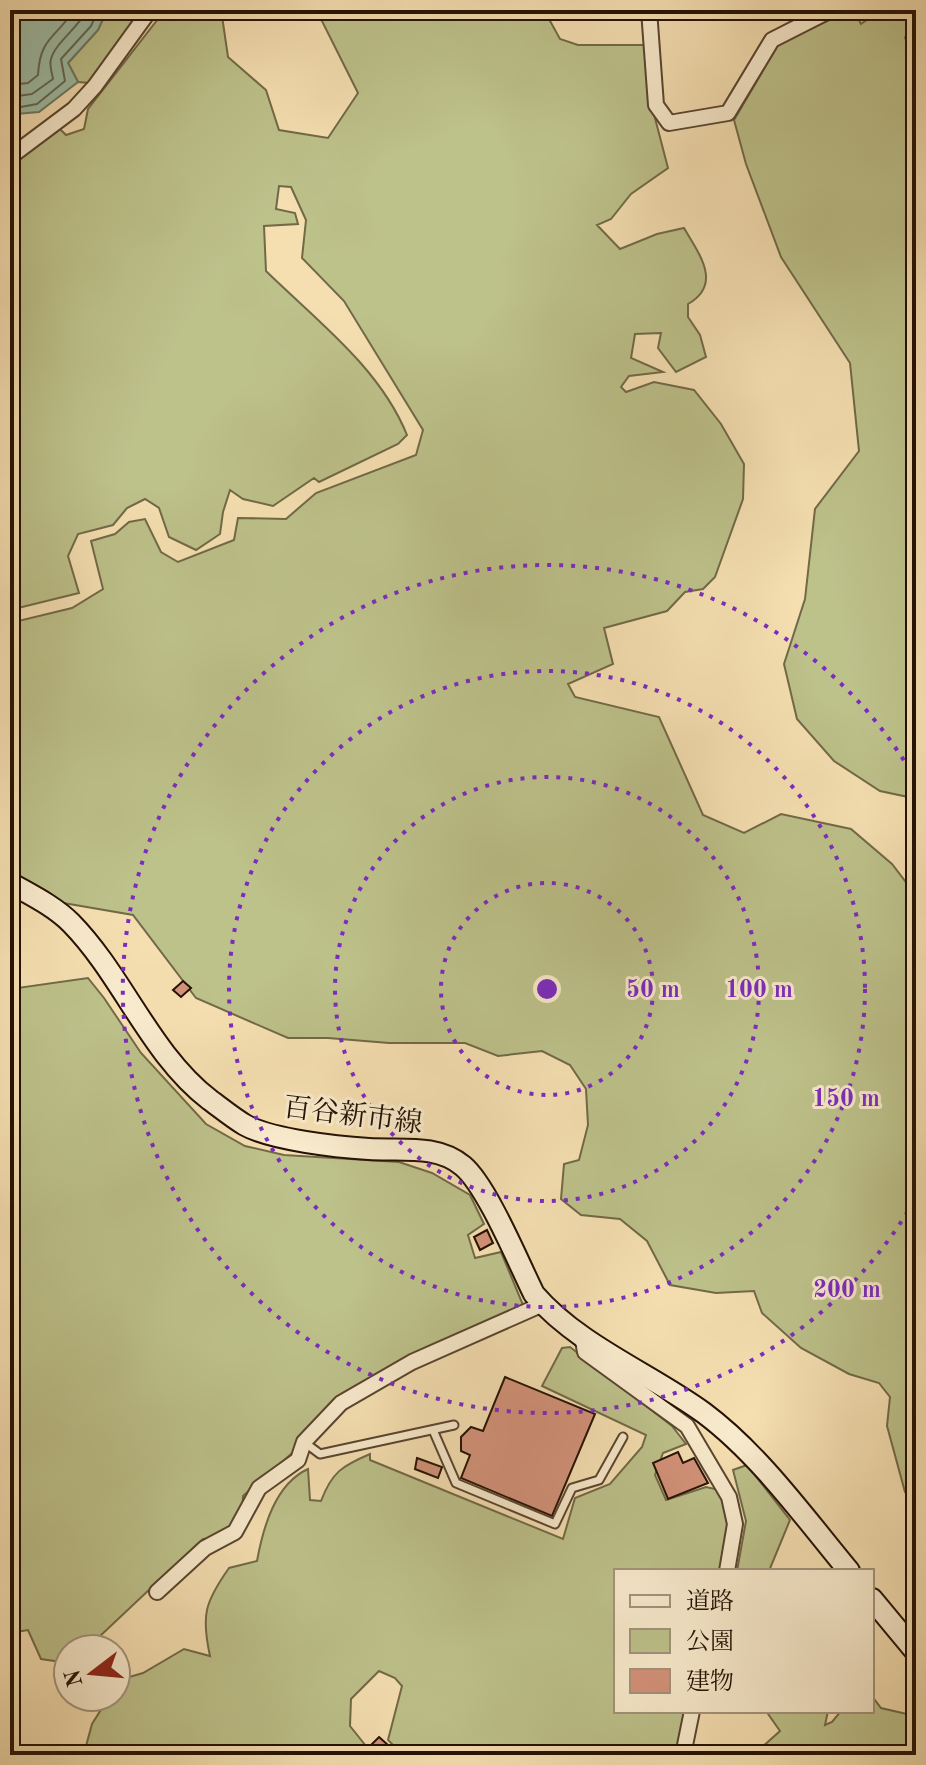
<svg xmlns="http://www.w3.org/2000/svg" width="926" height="1765" viewBox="0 0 926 1765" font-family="'Old Standard TT','Noto Serif JP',serif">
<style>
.green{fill:#bdc18a;stroke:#716947;stroke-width:2}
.water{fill:#9dbda6;stroke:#6d7865;stroke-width:2}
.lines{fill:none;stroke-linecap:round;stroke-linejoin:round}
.shore{stroke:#616755;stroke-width:2}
.building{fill:#d3927a;stroke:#251104;stroke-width:2}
.service-casing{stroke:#59442f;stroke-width:11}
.minor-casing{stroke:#59442f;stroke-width:18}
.secondary-casing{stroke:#251104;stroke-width:24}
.service{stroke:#f8eacc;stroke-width:7}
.minor{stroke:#f8eacc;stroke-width:14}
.secondary{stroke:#f8eacc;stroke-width:20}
.ring{fill:none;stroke:#7b2cbf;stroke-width:4;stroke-dasharray:4 8}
.labels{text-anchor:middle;stroke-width:6;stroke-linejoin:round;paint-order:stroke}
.street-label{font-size:28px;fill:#251104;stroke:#f8eacc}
.centre{fill:#7b2cbf;stroke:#f8eacc;stroke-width:4}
.ring-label{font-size:24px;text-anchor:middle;font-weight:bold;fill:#7b2cbf;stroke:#f8eacc;stroke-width:6;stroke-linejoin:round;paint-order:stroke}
</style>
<rect width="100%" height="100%" fill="#f5dfb1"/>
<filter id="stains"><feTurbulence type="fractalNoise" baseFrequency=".0025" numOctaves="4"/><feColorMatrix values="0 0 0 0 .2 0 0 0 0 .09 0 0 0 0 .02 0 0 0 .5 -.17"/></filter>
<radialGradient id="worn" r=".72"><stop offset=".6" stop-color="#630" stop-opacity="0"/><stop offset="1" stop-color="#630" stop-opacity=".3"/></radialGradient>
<g class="green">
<polygon points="107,10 140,10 90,83 78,82 68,63 98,30"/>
<path d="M165,10H226L222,16L228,57L266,90L279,130L328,138L358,93L322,21L310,10H544L560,39L578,45H644L649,95L668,168L631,194L611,219L597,225L620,249L657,234L684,228C699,254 723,284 688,304V317L700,335L706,357L676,372L658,348L661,333L635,334L631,358L663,372L629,376L621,387L626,392L654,382L694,390L721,424L744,464L743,499L715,577L703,589L685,592L667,611L604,628L613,664L568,684L575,697L659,717L703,815L744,833L781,814L851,829L892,864L912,890L916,891V1505L905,1492L887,1426L890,1397L879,1383L849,1374L801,1348L762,1313L754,1291L716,1293L670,1285L647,1241L620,1219L581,1215L561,1199L564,1164L579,1160L588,1125L586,1089L570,1065L542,1051L498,1056L465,1043H389L328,1038H288L196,998L133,915L52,901L10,870V623L72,608L103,589L91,541L115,534L129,522L145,519L161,552L178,562L234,540L238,518L286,519L316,493L416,455L423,430L344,301L302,258L306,220L291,187L279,186L276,209L295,213L298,224L264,226L266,271C317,321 380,368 407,435L398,444L319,482L314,478L273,506L243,499L230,490L223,512L220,534L196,550L169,537L159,508L145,499L127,508L113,525L78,534L68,556L79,593L10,610V492L15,494L10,479V167L59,128L66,135L84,129L88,109Z"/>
<path d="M838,10H854L861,24C878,11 891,4 914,13L905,38L916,53V804L908,797L880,791L834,761L797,719L784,664L805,599L815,509L859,451L850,363L781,257L746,164L734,120L779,43L834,18Z"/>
<polygon points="88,978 104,998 141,1053 206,1124 245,1146 284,1155 399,1162 432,1173 470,1195 484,1224 468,1235 475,1258 501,1252 523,1305 411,1355 376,1380 243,1496 242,1515 222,1538 203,1539 98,1638 81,1649 68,1649 68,1658 61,1662 41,1659 28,1630 10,1633 10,989"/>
<path d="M570,1347L672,1426L686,1444L663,1453L655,1475L666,1500L706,1487L720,1490L731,1535L722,1571H616V1711H687L680,1755H403L388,1740L402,1686L395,1678L379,1671L351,1699L350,1726L366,1746V1755H103V1747L90,1751L86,1746L92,1724L109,1697H116V1687L122,1679L143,1673L184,1649L210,1656C201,1615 205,1602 229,1568L257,1561C263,1528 275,1484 308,1469L310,1500L321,1501C332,1472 342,1466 370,1454V1460L563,1539L575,1498L610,1484L642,1447L646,1435L542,1386L562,1348Z"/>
<polygon points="747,1465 790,1520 769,1571 737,1571 746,1521 733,1470"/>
<polygon points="872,1696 881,1708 911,1715 916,1713 916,1755 746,1755 760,1749 780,1731 766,1711 828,1711 825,1725 832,1722 841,1711 872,1711"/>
</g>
<polygon class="water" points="10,10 107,10 98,30 68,63 78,82 39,112 16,114 10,121"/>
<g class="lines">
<g class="shore">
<path d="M10,85L28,83L38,75C40,37 56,38 74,10"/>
<path d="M10,97L32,94L53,79C52,73 49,65 51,59C55,43 79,27 87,10"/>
<polyline points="10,109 37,104 65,81 61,59 91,26 98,10"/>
</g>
</g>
<g class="building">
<polygon points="183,981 191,988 181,997 173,990"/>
<polygon points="487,1230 493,1243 480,1250 474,1237"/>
<polygon points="505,1377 595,1414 552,1516 461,1478 470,1455 461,1451 461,1437 471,1427 483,1431"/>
<polygon points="678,1452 683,1463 694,1458 708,1483 668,1499 653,1463"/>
<polygon points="417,1458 442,1467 438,1478 415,1469"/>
<polygon points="379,1737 388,1745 386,1747 394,1755 373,1755 367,1749"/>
</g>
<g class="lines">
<g class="service-casing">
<g id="service">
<polyline points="433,1430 456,1483 555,1524 572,1488 599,1480 623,1437"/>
<polyline points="304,1442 320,1454 454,1425"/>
</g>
</g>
<g class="minor-casing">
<g id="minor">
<polyline points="649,10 656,105 669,123 728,113 772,40 831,10"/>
<polyline points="10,157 74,109 95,86 150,10"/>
<polyline points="582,1335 585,1352 687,1426 729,1497 735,1524 727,1571"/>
<polyline points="157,1592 205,1548 235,1532 259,1488 298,1460 304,1442 341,1403 412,1362 543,1304"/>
<polyline points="683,1755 692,1711"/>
</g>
</g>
<g class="secondary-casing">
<g id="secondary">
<path d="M10,883C31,895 54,906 71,923C123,976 150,1054 210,1100C221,1108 233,1118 245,1125C272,1140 337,1147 369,1149C401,1151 437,1144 463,1166C487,1186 519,1264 534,1294C579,1346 649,1373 704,1413C759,1454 805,1518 849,1571"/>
<polyline points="872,1599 916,1652"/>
</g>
</g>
<use href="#service" class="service"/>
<use href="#minor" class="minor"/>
<use href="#secondary" class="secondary"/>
</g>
<g class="ring">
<circle cx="547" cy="989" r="106"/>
<circle cx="547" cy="989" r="212"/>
<circle cx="547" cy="989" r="318"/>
<path d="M914 1201A424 424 0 1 1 914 777"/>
</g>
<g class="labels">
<g class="street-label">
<text transform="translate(353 1114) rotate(7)" y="10">百谷新市線</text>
</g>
</g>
<circle cx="547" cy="989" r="12" class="centre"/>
<g class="ring-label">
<text x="653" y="997">50 m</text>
<text x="759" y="997">100 m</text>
<text x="846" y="1106">150 m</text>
<text x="847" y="1297">200 m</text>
</g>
<rect width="926" height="1765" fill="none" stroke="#f5dfb1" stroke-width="40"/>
<rect x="12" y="12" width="902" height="1741" fill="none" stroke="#251104" stroke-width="4"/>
<rect x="20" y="20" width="886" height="1725" fill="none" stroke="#251104" stroke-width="2"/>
<rect x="614" y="1569" width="260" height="144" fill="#f8eacc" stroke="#a4937c" stroke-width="2"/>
<rect x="630" y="1595" width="40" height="12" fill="#f8eacc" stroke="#a4937c" stroke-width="2"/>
<text x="686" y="1609" font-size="24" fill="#251104">道路</text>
<rect x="630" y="1629" width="40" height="24" fill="#bdc18a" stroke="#a4937c" stroke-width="2"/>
<text x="686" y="1649" font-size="24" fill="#251104">公園</text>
<rect x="630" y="1669" width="40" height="24" fill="#d3927a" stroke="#a4937c" stroke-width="2"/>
<text x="686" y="1689" font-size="24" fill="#251104">建物</text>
<g transform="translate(92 1673) rotate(254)"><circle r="38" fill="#f8eacc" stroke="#a4937c" stroke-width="2"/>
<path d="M0-6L14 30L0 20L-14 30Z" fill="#8f2418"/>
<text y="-12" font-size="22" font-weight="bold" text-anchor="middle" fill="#251104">N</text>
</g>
<rect width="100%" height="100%" filter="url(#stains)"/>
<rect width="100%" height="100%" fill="url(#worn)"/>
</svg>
